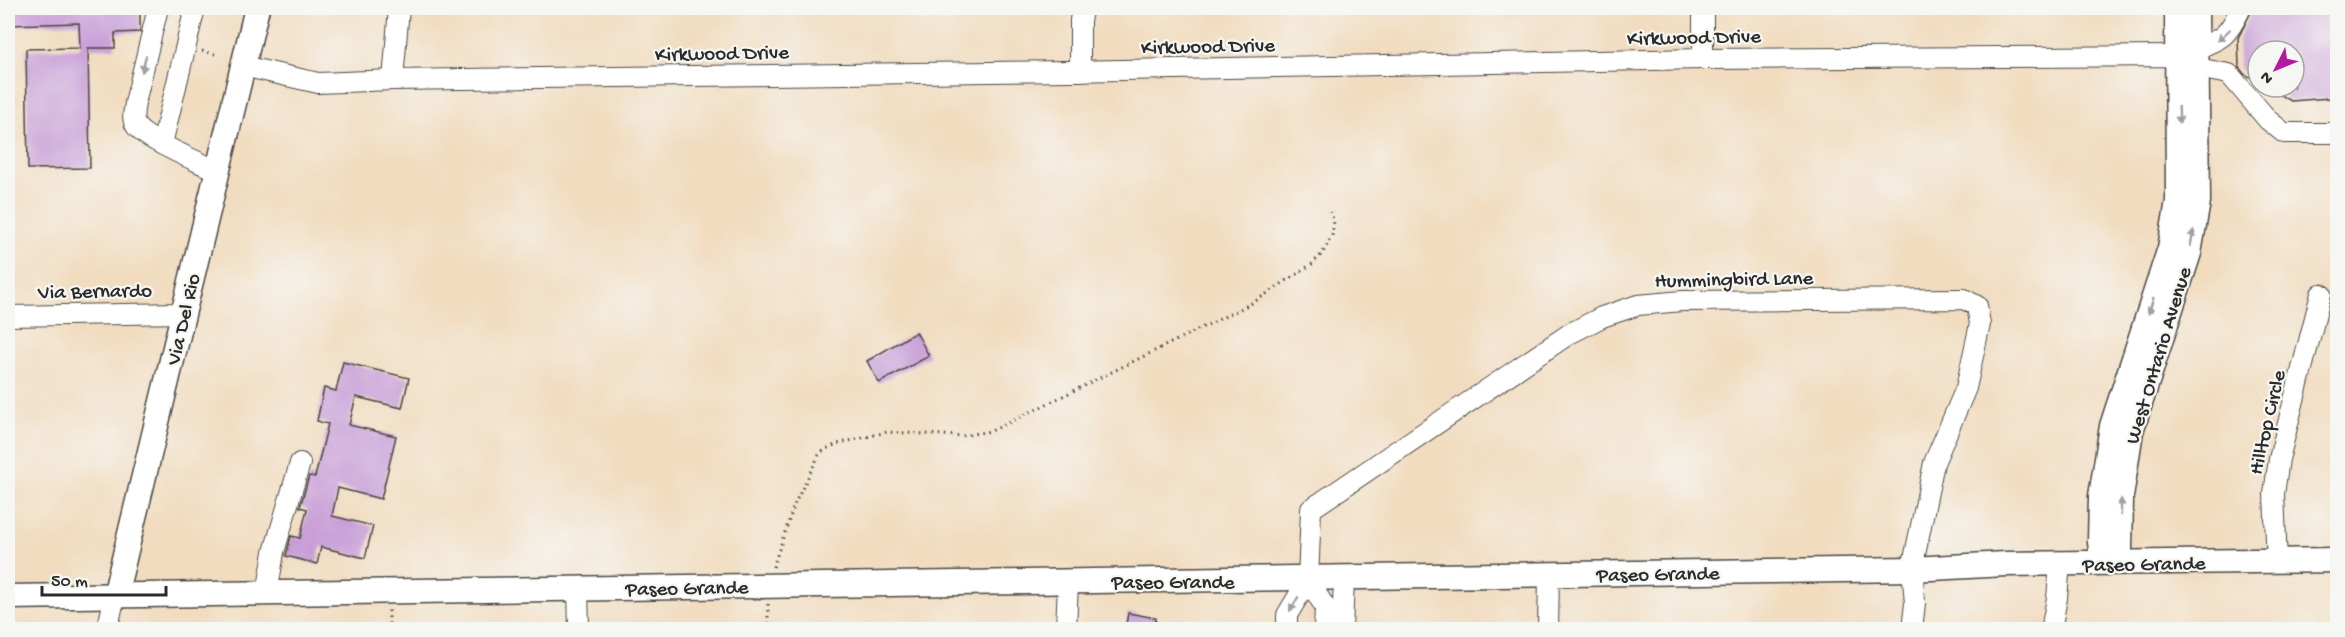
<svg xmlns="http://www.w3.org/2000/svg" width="2345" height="637" viewBox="0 0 2345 637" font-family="'Gochi Hand',sans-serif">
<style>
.building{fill:#c89dd7}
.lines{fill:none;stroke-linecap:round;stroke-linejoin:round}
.minor-casing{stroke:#494641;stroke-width:22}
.major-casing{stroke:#494641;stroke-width:27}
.path{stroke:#494641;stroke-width:3;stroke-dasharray:1.5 4.5;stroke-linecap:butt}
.minor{stroke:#fff;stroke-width:20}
.major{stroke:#fff;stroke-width:24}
.oneway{fill:#a0a0a0}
.labels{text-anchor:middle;stroke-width:4.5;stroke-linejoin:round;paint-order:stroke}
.street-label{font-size:21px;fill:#2b2b2b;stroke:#f6f6f2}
</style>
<rect width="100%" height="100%" fill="#f6f6f2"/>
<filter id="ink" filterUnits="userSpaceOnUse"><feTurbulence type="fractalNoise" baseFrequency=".0167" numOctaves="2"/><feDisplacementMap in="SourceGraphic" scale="12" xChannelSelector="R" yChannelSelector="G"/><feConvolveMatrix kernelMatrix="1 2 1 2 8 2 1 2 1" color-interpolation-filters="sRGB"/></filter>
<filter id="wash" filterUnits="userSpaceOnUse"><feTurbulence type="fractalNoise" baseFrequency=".008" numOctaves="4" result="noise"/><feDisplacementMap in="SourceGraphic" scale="24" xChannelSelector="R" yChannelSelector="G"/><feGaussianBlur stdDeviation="1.35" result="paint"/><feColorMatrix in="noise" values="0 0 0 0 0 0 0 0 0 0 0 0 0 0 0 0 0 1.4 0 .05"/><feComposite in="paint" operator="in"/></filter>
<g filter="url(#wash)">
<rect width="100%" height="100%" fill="#f1dcbf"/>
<g id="blocks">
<g class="building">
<polygon points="8,8 140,8 140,32 115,33 115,48 88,48 90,168 28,169 26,49 80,48 79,23 8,25"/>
<polygon points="2253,8 2329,8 2334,15 2333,30 2337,30 2337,70 2335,70 2337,88 2330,98 2291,101 2268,87 2294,87 2294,51 2258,51 2258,81 2244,74 2239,67 2238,38"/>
<polygon points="916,332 929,356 879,383 867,361"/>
<polygon points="343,362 409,378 402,408 356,397 349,425 396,436 381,499 338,488 332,516 373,526 365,558 321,547 317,564 286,556 291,536 300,538 307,509 300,507 309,476 315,477 328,424 317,421 324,388 336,391"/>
<polygon points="1128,613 1156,618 1154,630 1125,630"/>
</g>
</g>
</g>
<g filter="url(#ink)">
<use href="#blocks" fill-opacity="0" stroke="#494641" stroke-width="1.5"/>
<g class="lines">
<g class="minor-casing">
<g id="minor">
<path d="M158,8L135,103C134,111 131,118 136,126C145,140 200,162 217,171"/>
<polyline points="1703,8 1703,59"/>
<path d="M2195,49C2224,39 2228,35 2241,8"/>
<polyline points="243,66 318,83 393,80 1069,71 1703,59 2176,56 2197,68 2229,74 2268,120 2284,133 2338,133"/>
<polyline points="1080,71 1080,20 1083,8"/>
<polyline points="393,80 399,8"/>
<polyline points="162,144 195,8"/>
<polyline points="8,316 183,313"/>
<polyline points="2277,562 2274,494 2279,459 2321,294"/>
<polyline points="1308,580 1325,607 1324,630"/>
<polyline points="578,589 579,630"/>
<polyline points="267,594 274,552 300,463"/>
<polyline points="107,630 115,596"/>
<polyline points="1066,630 1068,582"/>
<polyline points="1287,630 1287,615 1308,580 1311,509 1569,334 1602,317 1638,305 1682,301 1964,299 1977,306 1980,324 1966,388 1934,463 1912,569 1915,603 1912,630"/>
<polyline points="1342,630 1344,580"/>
<polyline points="1548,630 1549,575"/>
<polyline points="2051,630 2057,598 2060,564"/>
</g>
</g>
<g class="major-casing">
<g id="major">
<polyline points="2111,562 2101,549 2100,542 2101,496 2112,426 2170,248 2178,201 2177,8"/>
<polyline points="2111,562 2120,549 2121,497 2131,431 2189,253 2198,202 2196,8"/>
<polyline points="115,596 257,8"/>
<path d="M8,597C642,588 1277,580 1912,569L2006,564L2338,560"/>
</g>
</g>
<g class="path">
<polyline points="202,51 215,54"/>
<polyline points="773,567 795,503 819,455 824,450 837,444 887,432 962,436 991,431 1004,425 1254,302 1312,264 1322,254 1332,236 1334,221 1330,212"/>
<polyline points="768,604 768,630"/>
<polyline points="389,630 389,610"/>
</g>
<use href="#minor" class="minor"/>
<use href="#major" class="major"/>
</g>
<defs><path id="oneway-solid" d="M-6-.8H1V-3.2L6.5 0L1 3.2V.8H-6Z" transform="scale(1.5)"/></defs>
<g class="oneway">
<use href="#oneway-solid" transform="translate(2224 35) rotate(136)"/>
<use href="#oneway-solid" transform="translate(144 64) rotate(104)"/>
<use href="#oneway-solid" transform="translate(2179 115) rotate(88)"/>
<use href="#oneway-solid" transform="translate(2192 238) rotate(-80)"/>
<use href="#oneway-solid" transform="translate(2151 306) rotate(108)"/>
<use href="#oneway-solid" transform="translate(2121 507) rotate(-89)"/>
<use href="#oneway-solid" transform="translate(1294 604) rotate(121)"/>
</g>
</g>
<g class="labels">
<g class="street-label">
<text transform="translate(1694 36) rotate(-1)" y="7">Kirkwood Drive</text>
<text transform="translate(1208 45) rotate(-1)" y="7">Kirkwood Drive</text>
<text transform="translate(722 52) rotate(-1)" y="7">Kirkwood Drive</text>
<text transform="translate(1734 278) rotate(-1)" y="7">Hummingbird Lane</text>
<text transform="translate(95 290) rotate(-1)" y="7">Via Bernardo</text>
<text transform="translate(182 319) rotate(-77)" y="7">Via Del Rio</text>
<text transform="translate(2157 355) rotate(-73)" y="7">West Ontario Avenue</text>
<text transform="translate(2266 422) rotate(-77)" y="7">Hilltop Circle</text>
<text transform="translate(2144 563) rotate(-1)" y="7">Paseo Grande</text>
<text transform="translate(1658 573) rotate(-1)" y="7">Paseo Grande</text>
<text x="1173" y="588">Paseo Grande</text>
<text transform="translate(687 587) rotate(-1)" y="7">Paseo Grande</text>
</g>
</g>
<rect width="2345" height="637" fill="none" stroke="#f6f6f2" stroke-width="30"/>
<g transform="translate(2276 69) rotate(227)"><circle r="28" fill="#f6f6f2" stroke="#a5a5a2" stroke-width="1.5"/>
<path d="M0-4.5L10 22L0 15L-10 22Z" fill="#b5179e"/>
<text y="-9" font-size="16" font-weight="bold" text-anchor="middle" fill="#2b2b2b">N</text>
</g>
<path d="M42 586v9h124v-9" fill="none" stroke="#2b2b2b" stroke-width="3"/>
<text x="51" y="586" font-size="18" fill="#2b2b2b" stroke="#f6f6f2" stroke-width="4.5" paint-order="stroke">50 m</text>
</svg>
